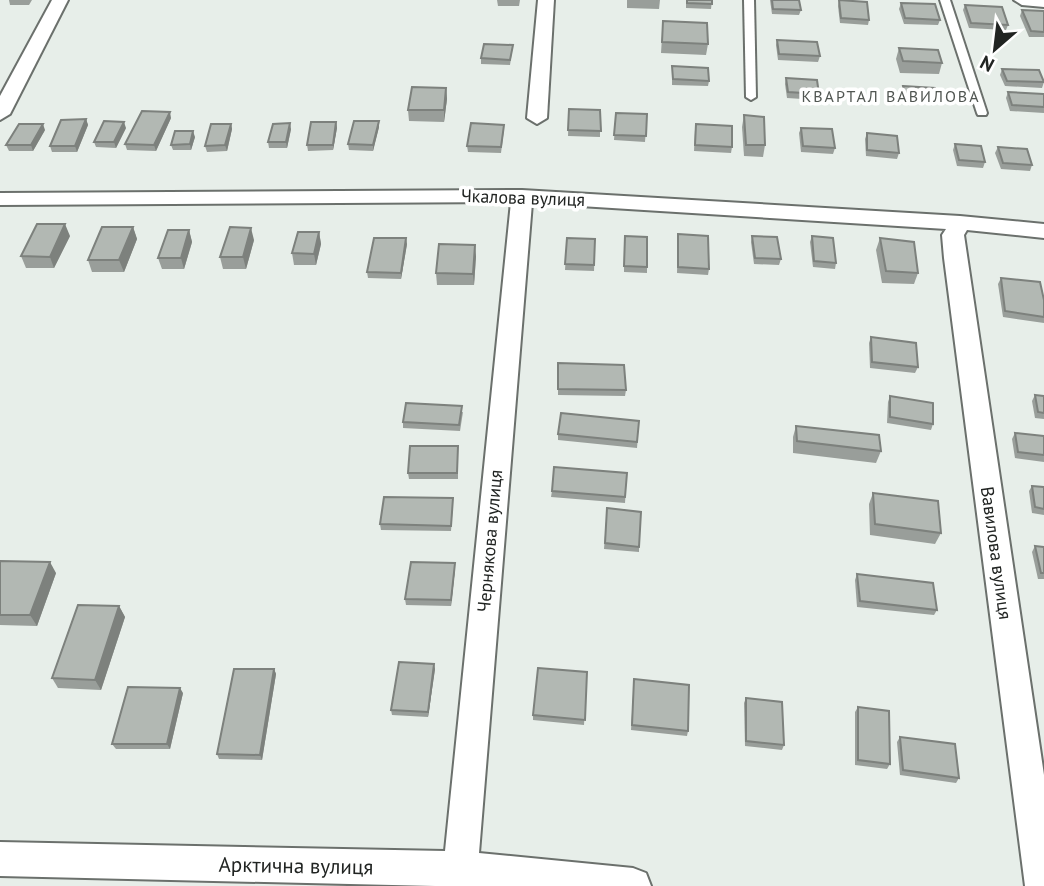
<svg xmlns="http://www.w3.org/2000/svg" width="1044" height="886" viewBox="0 0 1044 886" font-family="'PT Sans',sans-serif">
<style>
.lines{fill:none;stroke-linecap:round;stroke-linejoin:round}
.service-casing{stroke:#6b706c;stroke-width:4}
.minor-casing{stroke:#6b706c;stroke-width:4}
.service{fill:#fff;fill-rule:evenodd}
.minor{fill:#fff;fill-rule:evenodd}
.wall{fill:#999e9a}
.shaded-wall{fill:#7d817d}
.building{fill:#b2b8b3;stroke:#7d817d;stroke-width:2}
.labels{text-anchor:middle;stroke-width:7;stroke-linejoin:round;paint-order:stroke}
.far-neighbourhood-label{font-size:16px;letter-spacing:2px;fill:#515652;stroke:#fff}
.street-label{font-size:18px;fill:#212422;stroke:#fff}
.near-street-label{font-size:21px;fill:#212422;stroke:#fff}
</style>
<rect width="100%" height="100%" fill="#e7eee9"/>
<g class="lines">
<g class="service-casing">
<g id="service">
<polygon points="744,0 754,0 756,97 751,100 746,97"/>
<polygon points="940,0 950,0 987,113 986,115 978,115 977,113"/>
</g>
</g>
<g class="minor-casing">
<g id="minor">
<polygon points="52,0 68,0 10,114 0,120 0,96"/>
<polygon points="538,0 554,0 547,118 537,124 527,118"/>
<polygon points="1014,0 1044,0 1044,7 1022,5"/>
<polygon points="522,190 960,216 1044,224 1044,238 967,230 964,235 1044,775 1044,886 1025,886 944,258 942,235 946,229 532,203 479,853 633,868 646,873 651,886 435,886 0,876 0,842 445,851 511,202 0,205 0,193"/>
</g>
</g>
<use href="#service" class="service"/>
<use href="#minor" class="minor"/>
</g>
<g class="wall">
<polygon points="9,0 32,0 29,5 10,5"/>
<polygon points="497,0 520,0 519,6 498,6"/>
<polygon points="627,0 660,0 659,9 627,8"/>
<polygon points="686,0 712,0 711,9 686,8"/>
<polygon points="770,0 799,0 801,10 799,15 772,14"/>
<polygon points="839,0 869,20 868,25 840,23 838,6"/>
<polygon points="901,3 940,20 938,25 904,24 899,9"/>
<polygon points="965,5 1008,25 1006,30 969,28 963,10"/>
<polygon points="1022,10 1044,11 1044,37 1029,37 1020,16"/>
<polygon points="663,21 708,44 706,55 661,53"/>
<polygon points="777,40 820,56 818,62 778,60 776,45"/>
<polygon points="513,45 510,65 481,64 481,58"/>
<polygon points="899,48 942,63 939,74 900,73 896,59"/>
<polygon points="672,66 709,81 708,86 672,85"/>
<polygon points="1002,69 1044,82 1042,88 1005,86 1000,75"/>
<polygon points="786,78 819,94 818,100 787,98 785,84"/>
<polygon points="903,86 937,98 935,104 904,102 901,92"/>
<polygon points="446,88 447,99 444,122 409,121 408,110"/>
<polygon points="1008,92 1044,94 1044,113 1010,111 1006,98"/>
<polygon points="569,109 600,110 600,137 568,136"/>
<polygon points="616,113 647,114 645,142 614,140"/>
<polygon points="744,115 765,145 763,157 744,156 742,127"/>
<polygon points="171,118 156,151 127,150 125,144"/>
<polygon points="86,119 88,125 77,152 52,152 50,146"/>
<polygon points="336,122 337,128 333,150 308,151 307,145"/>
<polygon points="231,124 232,129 227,151 207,152 205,146"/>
<polygon points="379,127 373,151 349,150 348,144"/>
<polygon points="126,128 116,148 96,147 94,142"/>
<polygon points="801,128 835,148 833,154 801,152 799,133"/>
<polygon points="291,129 287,148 269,148 268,142"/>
<polygon points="45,130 33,151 9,151 6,145"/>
<polygon points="504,130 501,153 468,152 467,146"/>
<polygon points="695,130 732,147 731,153 694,151"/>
<polygon points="867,133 899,153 897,159 866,156 865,139"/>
<polygon points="195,137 191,150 173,150 171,145"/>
<polygon points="955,144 985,162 983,168 957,166 953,150"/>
<polygon points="998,147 1032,165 1030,171 1001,169 995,153"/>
<polygon points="133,227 137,239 124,272 92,272 88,260"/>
<polygon points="189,230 192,242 184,269 162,269 158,258"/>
<polygon points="319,232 321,244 316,265 294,265 292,253"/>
<polygon points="678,234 709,269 708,275 677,273"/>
<polygon points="70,236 54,268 26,268 21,256"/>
<polygon points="752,236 781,259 779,265 754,264 751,242"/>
<polygon points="812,236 836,263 835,269 813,267 810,242"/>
<polygon points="567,238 595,239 594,271 565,270"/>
<polygon points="880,238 918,273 914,284 882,283 876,250"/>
<polygon points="254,240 246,269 223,269 220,257"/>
<polygon points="624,242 647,267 647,273 624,272"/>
<polygon points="407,244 401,279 368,278 367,272"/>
<polygon points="476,256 474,285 437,285 436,273"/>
<polygon points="1001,278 1044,300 1044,323 1003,317 998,284"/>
<polygon points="871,337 918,367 915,373 870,368 869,343"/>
<polygon points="558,363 626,390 625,396 558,395"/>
<polygon points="1035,395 1044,396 1044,419 1035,418 1032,401"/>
<polygon points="890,396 933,424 931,430 887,423 888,402"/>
<polygon points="463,412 460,431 403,428 403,422"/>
<polygon points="639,421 637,448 558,440 558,434"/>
<polygon points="796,426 881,451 876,463 793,453 793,437"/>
<polygon points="1015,433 1044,436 1044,462 1015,458 1012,439"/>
<polygon points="458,446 458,479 409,479 408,473"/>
<polygon points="627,473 625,503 551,497 552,491"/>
<polygon points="1032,486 1044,487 1044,515 1032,513 1029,491"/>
<polygon points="873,493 941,533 935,544 870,535 869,504"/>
<polygon points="453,504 451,531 381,530 380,524"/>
<polygon points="607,508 639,547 639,552 604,549"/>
<polygon points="1035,546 1044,547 1044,579 1038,579 1032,552"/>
<polygon points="0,561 56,573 37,626 0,625"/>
<polygon points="455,563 455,569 451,606 406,605 405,599"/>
<polygon points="857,574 937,610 934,615 857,607 855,580"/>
<polygon points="119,606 125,617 101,690 58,688 52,678"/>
<polygon points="274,669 276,674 262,760 219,759 217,754"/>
<polygon points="435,669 428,717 392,715 391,710"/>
<polygon points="587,672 584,725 533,720 533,715"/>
<polygon points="634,679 688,731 687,736 631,730"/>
<polygon points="183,693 170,749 116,749 112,744"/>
<polygon points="746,698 784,745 782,750 745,746 744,703"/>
<polygon points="858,707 890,764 887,769 855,765 855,712"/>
<polygon points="900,737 959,778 956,783 900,775 897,742"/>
</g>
<g class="shaded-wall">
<polygon points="446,88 447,99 444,122 444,110"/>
<polygon points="170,112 171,118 156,151 154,145"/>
<polygon points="86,119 88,125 77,152 75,146"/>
<polygon points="379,121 379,127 373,151 373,145"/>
<polygon points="124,122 126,128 116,148 114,142"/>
<polygon points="336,122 337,128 333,150 333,145"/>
<polygon points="290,123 291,129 287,148 286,142"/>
<polygon points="43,124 45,130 33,151 31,145"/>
<polygon points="231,124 232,129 227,151 225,145"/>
<polygon points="193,131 195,137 191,150 190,144"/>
<polygon points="65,224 70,236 54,268 50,257"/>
<polygon points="133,227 137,239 124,272 119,260"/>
<polygon points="251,228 254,240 246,269 243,257"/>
<polygon points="189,230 192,242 184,269 181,258"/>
<polygon points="319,232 321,244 316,265 314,254"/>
<polygon points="406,238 407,244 401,279 401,273"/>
<polygon points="475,245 476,256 474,285 473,274"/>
<polygon points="50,562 56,573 37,626 30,615"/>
<polygon points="455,563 455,569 451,606 451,600"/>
<polygon points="119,606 125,617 101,690 95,680"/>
<polygon points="434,664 435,669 428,717 428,712"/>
<polygon points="274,669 276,674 262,760 260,755"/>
<polygon points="180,688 183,693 170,749 167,744"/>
</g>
<g class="building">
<polygon points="687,0 712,0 712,4 687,3"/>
<polygon points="772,0 799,0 801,10 773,9"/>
<polygon points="839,0 867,2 869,20 841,18"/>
<polygon points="901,3 935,4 940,20 905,18"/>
<polygon points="965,5 1002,7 1008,25 971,23"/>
<polygon points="1022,10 1044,11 1044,32 1031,31"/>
<polygon points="663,21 707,23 708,44 662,42"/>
<polygon points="777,40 817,42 820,56 779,54"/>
<polygon points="484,44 513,45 510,60 481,58"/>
<polygon points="899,48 938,50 942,63 903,61"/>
<polygon points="672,66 708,68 709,81 673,79"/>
<polygon points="1002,69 1039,70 1044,82 1007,81"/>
<polygon points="786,78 817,80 819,94 788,92"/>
<polygon points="903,86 935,88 937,98 905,96"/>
<polygon points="412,87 446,88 444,110 408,110"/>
<polygon points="1008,92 1044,94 1044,107 1012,105"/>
<polygon points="569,109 600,110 601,131 568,130"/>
<polygon points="142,111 170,112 154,145 125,144"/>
<polygon points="616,113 647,114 646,136 614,135"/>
<polygon points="744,115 764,117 765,145 746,145"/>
<polygon points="86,119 75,146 50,146 61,120"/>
<polygon points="104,121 124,122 114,142 94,142"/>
<polygon points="354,121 379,121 373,145 348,144"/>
<polygon points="311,122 336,122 333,145 307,145"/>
<polygon points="290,123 286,142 268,142 273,124"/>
<polygon points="471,123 504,125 501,147 467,146"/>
<polygon points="19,124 43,124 31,145 6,145"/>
<polygon points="211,124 231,124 225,145 205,146"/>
<polygon points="696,124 732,126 732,147 695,145"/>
<polygon points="801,128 832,129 835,148 803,146"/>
<polygon points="175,131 193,131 190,144 171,145"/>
<polygon points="867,133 897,136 899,153 867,150"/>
<polygon points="955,144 981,146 985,162 959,160"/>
<polygon points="998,147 1027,149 1032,165 1003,163"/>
<polygon points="37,224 65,224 50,257 21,256"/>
<polygon points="102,227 133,227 119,260 88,260"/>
<polygon points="230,227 251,228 243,257 220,257"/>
<polygon points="168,230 189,230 181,258 158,258"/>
<polygon points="298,232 319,232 314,254 292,253"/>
<polygon points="678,234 708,236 709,269 678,267"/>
<polygon points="625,236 647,237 647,267 624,266"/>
<polygon points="752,236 777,237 781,259 755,258"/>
<polygon points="812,236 833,238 836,263 814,261"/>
<polygon points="374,238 406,238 401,273 367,272"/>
<polygon points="567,238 595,239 594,265 565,264"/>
<polygon points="880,238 914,242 918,273 886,271"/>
<polygon points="439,244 475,245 473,274 436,273"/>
<polygon points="1001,278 1040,282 1044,300 1044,317 1005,311"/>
<polygon points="871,337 916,343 918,367 872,362"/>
<polygon points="558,363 624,365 626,390 558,389"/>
<polygon points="1035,395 1044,396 1044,413 1038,412"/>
<polygon points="890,396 933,403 933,424 890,417"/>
<polygon points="406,403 462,406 459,425 403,422"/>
<polygon points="561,413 639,421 637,442 558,434"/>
<polygon points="796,426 879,435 881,451 797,441"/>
<polygon points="1015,433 1044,436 1044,455 1018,452"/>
<polygon points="410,446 458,446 457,473 408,473"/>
<polygon points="554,467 627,473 625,497 552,491"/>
<polygon points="1032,486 1044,487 1044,509 1035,507"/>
<polygon points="873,493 938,501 941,533 875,524"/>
<polygon points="384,497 453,498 451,526 380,524"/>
<polygon points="607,508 641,512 639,547 605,543"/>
<polygon points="1035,546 1044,547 1044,573 1041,573"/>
<polygon points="0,561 50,562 30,615 0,615"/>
<polygon points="411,562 455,563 451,600 405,599"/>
<polygon points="857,574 933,583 937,610 860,601"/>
<polygon points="78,605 119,606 95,680 52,678"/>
<polygon points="399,662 434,664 428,712 391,710"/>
<polygon points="538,668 587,672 585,720 533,715"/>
<polygon points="234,669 274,669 260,755 217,754"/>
<polygon points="634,679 689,685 688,731 632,725"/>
<polygon points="128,687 180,688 167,744 112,744"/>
<polygon points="746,698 782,702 784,745 746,741"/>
<polygon points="858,707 889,711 890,764 858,760"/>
<polygon points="900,737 955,744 959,778 903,770"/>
</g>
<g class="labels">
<g class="far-neighbourhood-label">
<text x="891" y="102">КВАРТАЛ ВАВИЛОВА</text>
</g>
<g class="street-label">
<text transform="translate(523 198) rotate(2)" y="6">Чкалова вулиця</text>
<text transform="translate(490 541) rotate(-85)" y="6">Чернякова вулиця</text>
<text transform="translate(996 553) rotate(82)" y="6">Вавилова вулиця</text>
</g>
<g class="near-street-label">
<text transform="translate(296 866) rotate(1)" y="7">Арктична вулиця</text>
</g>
</g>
<g transform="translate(995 49) rotate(208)" stroke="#ffffff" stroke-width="5" paint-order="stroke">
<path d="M0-5L12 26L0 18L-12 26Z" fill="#212422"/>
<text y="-10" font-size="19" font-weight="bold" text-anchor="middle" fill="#212422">N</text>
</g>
</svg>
